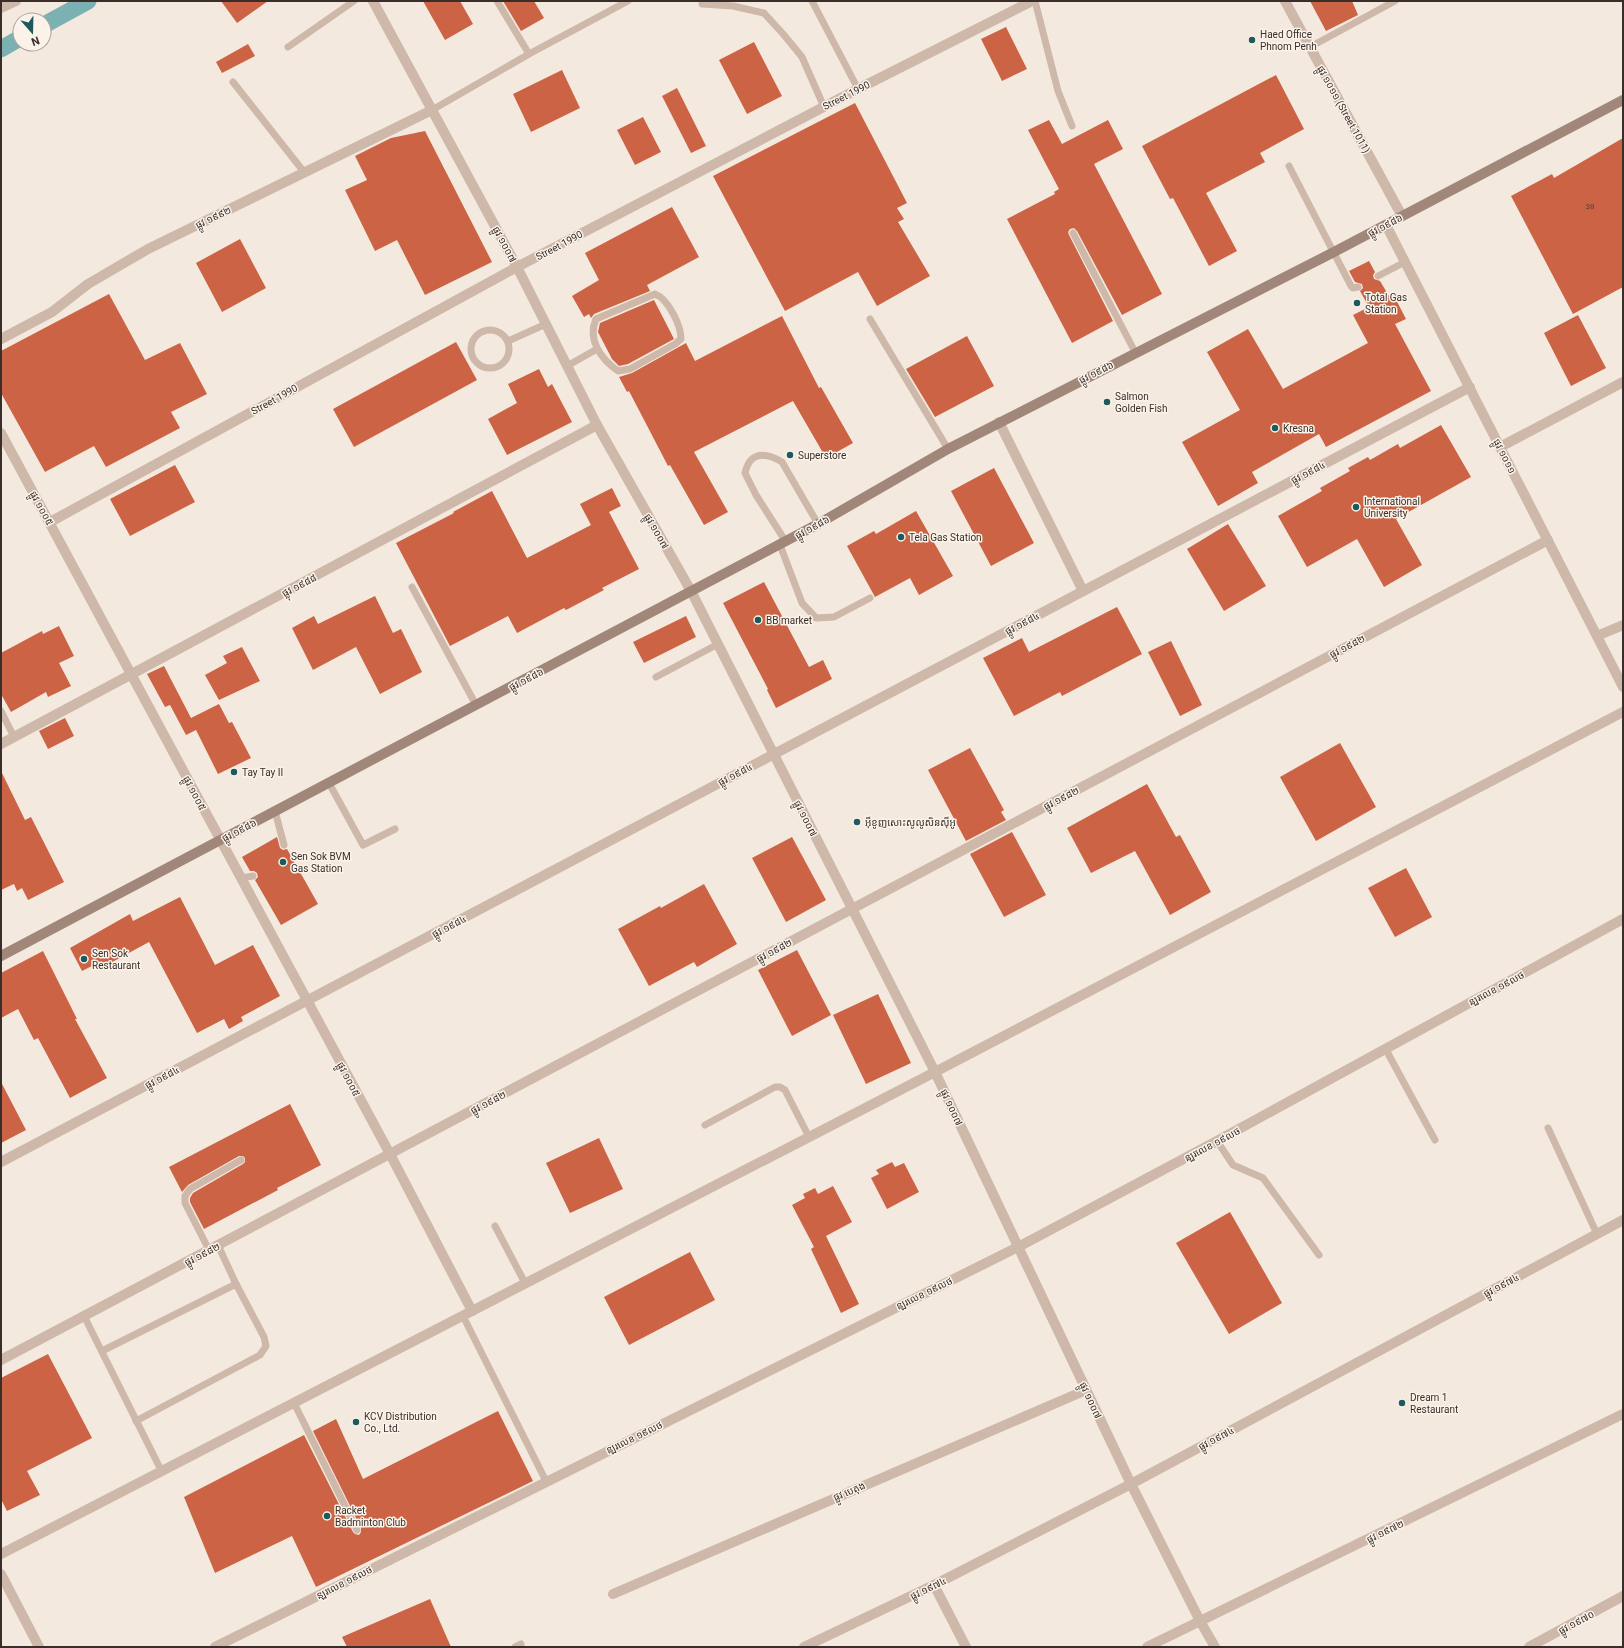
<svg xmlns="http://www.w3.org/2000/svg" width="1624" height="1648" viewBox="0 0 1624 1648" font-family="Roboto,'Noto Sans Khmer',sans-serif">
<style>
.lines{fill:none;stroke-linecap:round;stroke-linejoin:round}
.canal{stroke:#7bb1b2;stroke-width:17}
.building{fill:#cb6344}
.service{stroke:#cdb8a9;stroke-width:7}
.minor{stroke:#cdb8a9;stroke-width:10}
.tertiary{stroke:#cdb8a9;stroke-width:10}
.secondary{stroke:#a0877a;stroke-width:10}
.poi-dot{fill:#1c5a5d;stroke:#fbf3ea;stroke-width:1.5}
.labels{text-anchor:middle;stroke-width:3;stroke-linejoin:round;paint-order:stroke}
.number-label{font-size:8px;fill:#5e3b30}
.poi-label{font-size:10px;fill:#392e29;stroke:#fbf3ea;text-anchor:start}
.street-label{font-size:10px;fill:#392e29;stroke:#fbf3ea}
</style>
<rect width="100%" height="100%" fill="#f4e9de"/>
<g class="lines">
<g class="canal">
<polyline points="44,25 88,1"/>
<polyline points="1,49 20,38"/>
</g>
</g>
<g class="building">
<polygon points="221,1 268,1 237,23"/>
<polygon points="423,1 460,1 473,24 445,40"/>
<polygon points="503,1 534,1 544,18 521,31"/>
<polygon points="1310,1 1352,1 1358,15 1326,31"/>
<polygon points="1006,27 1027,69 1002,81 981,39"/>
<polygon points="754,42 782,96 747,114 719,60"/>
<polygon points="248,44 255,56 222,73 216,62"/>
<polygon points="562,70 580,108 531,132 513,94"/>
<polygon points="1276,75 1304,129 1260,153 1265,162 1206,193 1237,251 1209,266 1173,198 1170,199 1142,146"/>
<polygon points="677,88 706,146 691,153 662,96"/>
<polygon points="855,103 907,203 897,208 904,219 898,222 930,276 877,306 858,272 785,311 713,176"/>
<polygon points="643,117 661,152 635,165 617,130"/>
<polygon points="1049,120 1062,144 1108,120 1123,149 1094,164 1162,294 1122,315 1077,231 1074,228 1070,229 1068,232 1069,235 1113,321 1072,343 1007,219 1055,194 1054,192 1059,189 1028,130"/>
<polygon points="425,131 492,262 425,295 397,240 375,251 345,190 367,180 355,156 391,138"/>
<polygon points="1623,138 1623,287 1573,314 1511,196 1552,174 1554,178"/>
<polygon points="672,207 699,257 647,285 650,291 594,314 591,318 589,314 584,317 572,296 599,280 585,253"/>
<polygon points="240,239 266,288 222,312 196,263"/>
<polygon points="1369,261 1375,272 1373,275 1374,279 1380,281 1389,296 1393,294 1406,319 1395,324 1431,391 1326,447 1319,434 1252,472 1258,483 1218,506 1182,442 1240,410 1207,352 1248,329 1283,389 1368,343 1353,315 1369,307 1360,291 1363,288 1362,284 1355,282 1349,271"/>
<polygon points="109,294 145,360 180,343 207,394 171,412 180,428 106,467 94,446 45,472 1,393 1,351"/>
<polygon points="654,300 674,339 628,364 619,366 612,359 598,332 600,323"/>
<polygon points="1578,315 1606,368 1571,386 1544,333"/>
<polygon points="782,316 819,388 821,387 853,443 826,458 793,401 694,452 728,512 704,525 670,465 668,466 629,391 627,392 619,377 632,373 686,343 695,361"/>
<polygon points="967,336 994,386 935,417 906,369"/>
<polygon points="456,342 477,380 354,447 333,409"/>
<polygon points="539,369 548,387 552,384 572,422 507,455 488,419 517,403 508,384"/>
<polygon points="1441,425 1471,477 1396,519 1422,565 1384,587 1357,539 1307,567 1278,516 1322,491 1320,488 1350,471 1348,468 1368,457 1370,460 1398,444 1400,448"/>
<polygon points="175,465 195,502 130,536 110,499"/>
<polygon points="994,468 1034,543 991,566 951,491"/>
<polygon points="612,488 621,506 609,512 639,569 602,588 604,590 566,610 564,608 517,633 508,616 450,646 396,543 454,513 453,512 492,491 527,558 591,525 580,504"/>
<polygon points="916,511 953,576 919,595 910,578 875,597 847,546 874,531 876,534"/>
<polygon points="1228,524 1266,586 1224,611 1187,549"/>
<polygon points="764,582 809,667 823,660 832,679 776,708 767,690 768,689 723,603"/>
<polygon points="375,596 393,633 401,629 422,672 380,694 356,647 313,670 292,628 314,616 318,624"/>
<polygon points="1117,607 1142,654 1062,696 1060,692 1014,716 983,658 1022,638 1029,652"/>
<polygon points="686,616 696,637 644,663 633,642"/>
<polygon points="59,626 74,656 59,663 71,686 48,697 46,692 11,712 1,694 1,653 42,631 43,634"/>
<polygon points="1171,641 1202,705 1180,716 1148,652"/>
<polygon points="242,647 260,681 219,700 205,675 227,663 223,656"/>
<polygon points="164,666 191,718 219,704 229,723 232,722 251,758 218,774 196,730 186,735 170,705 165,707 147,674"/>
<polygon points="65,718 74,736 48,749 39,731"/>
<polygon points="1340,743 1376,807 1316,841 1280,777"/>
<polygon points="970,748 1004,810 1001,812 1006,820 966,841 928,770"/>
<polygon points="1,771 25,820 31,817 64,882 28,900 22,888 17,891 14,884 1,890"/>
<polygon points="1147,784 1176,837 1180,835 1211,892 1170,915 1135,851 1091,873 1067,828"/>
<polygon points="1012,832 1046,895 1004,917 970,854"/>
<polygon points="277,837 280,848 283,850 287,849 318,904 281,925 255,880 258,877 257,873 254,871 250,871 242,857"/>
<polygon points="792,837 826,900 786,922 752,858"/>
<polygon points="1406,868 1432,917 1395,937 1368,888"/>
<polygon points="704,884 737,944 697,967 694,962 649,986 618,929 660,906 661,908"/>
<polygon points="180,897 215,965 253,945 280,996 241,1017 243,1021 229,1029 224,1019 197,1033 149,942 103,967 100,962 82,971 70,948 130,914 133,921"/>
<polygon points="797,950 831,1015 792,1036 758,970"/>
<polygon points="43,951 77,1019 75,1019 107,1078 70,1098 38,1038 34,1040 18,1009 1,1018 1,973"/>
<polygon points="878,994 911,1063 866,1084 833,1015"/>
<polygon points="1,1082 26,1130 1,1143"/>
<polygon points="290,1104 321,1165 277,1188 278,1190 204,1229 190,1202 190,1198 193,1193 243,1164 245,1162 245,1158 243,1156 239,1156 188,1185 182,1192 169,1167"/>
<polygon points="599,1138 623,1189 570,1213 546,1163"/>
<polygon points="892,1162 895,1167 904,1163 919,1192 887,1209 871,1178 879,1174 876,1170"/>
<polygon points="833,1186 852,1222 826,1236 859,1304 841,1313 811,1249 814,1247 792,1205 805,1198 803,1194 815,1188 818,1194"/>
<polygon points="1230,1212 1282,1303 1229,1334 1176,1243"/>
<polygon points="690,1252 715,1300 629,1345 604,1297"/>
<polygon points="48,1354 92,1438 27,1471 40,1495 7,1511 1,1499 1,1378"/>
<polygon points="498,1411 533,1481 316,1587 292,1536 215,1573 184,1497 304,1435 353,1532 355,1534 359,1535 361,1532 361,1528 313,1431 336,1419 363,1479"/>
<polygon points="430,1599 451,1647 347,1647 342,1637"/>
</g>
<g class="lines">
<g class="service">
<polyline points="497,1 529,54"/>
<polyline points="812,1 858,89"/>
<polyline points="1035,1 1058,91 1072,126"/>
<polyline points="702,4 733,6 764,13 784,35 802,57 824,107"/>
<polyline points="288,47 354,1"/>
<polyline points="1310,47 1395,1"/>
<polyline points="233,82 304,172"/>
<polyline points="432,110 529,54 628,1"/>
<polyline points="1289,166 1351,286 1353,288 1358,287"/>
<polyline points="1073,233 1135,352"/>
<polyline points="1378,276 1405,262"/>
<path d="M655,294C668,299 681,325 681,339L675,344L630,369L618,371C601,359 587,340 596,319Z"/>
<polyline points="870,319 948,449"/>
<circle cx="490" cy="349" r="19"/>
<polyline points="508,341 546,324"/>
<polyline points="567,366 597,349"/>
<path d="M786,542L756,495L745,473C746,469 748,463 751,460C760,451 772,456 782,462L818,524"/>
<polyline points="780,545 802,603 816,618 834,617 870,598"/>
<polyline points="412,587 476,705"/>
<polyline points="656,677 718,644"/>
<polyline points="1,711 14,737"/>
<polyline points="329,783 363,845 395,829"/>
<polyline points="275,811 284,845"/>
<polyline points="241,878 253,876"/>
<polyline points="1385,1048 1435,1140"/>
<polyline points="705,1125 775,1087 780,1087 785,1090 809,1137"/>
<polyline points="1548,1128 1597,1234"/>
<polyline points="1217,1141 1233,1165 1263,1178 1319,1255"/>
<polyline points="495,1226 525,1283"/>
<polyline points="218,1245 236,1284"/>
<polyline points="209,1250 185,1203 185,1196 190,1189 241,1160"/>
<polyline points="84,1316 162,1472"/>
<polyline points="463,1316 546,1481"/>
<polyline points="102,1351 236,1284 264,1337 266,1346 260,1355 136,1421"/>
<polyline points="294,1403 357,1530"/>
<polyline points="515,1647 521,1644"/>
</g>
<g class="minor">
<polyline points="373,1 517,267 597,425 691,591 935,1072 1131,1484 1200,1621 1215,1647"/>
<polyline points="1285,1 1402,216"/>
<polyline points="1,8 16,1"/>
<polyline points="1386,225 1623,687"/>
<polyline points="1,339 52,312 88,284 148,249 432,110"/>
<polyline points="999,422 1083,591"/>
<polyline points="1,433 390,1154 472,1311"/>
<polyline points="1500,447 1623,382"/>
<polyline points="50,522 517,267 858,89 1032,1"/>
<polyline points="1597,636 1623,625"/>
<polyline points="1,744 597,425"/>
<polyline points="1,1162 1470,387"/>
<polyline points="1,1360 1548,540"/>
<polyline points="1,1554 935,1072 1623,712"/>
<polyline points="934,1585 966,1647"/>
<polyline points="613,1594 1086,1390"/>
<polyline points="215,1647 1018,1247 1217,1141 1623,919"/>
<polyline points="804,1647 934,1585 1131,1484 1623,1220"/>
<polyline points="1147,1647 1623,1414"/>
<polyline points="1529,1647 1623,1596"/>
</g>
<polyline class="tertiary" points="1,1574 39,1647"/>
<polyline class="secondary" points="1,956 818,524 948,449 1334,252 1623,100"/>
</g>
<g class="poi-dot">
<circle cx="1252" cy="40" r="4"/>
<circle cx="1357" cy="303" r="4"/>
<circle cx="1107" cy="402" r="4"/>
<circle cx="1275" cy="428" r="4"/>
<circle cx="790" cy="455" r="4"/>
<circle cx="1356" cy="507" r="4"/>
<circle cx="901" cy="537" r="4"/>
<circle cx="758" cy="620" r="4"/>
<circle cx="234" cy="772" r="4"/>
<circle cx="857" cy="822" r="4"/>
<circle cx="283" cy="862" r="4"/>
<circle cx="84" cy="959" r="4"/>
<circle cx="1402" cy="1403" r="4"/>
<circle cx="356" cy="1422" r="4"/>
<circle cx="327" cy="1516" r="4"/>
</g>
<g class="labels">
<g class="number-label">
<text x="1590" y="209">38</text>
</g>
<g class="poi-label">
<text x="1260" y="38">Haed Office<tspan x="1260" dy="12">Phnom Penh</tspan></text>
<text x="1365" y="301">Total Gas<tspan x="1365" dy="12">Station</tspan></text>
<text x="1115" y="400">Salmon<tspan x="1115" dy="12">Golden Fish</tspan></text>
<text x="1283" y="432">Kresna</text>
<text x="798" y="459">Superstore</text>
<text x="1364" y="505">International<tspan x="1364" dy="12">University</tspan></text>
<text x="909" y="541">Tela Gas Station</text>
<text x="766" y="624">BB market</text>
<text x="242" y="776">Tay Tay II</text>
<text x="865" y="826">អ៊ីខូញសោះសូលូសិនស៊ីអូ</text>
<text x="291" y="860">Sen Sok BVM<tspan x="291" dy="12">Gas Station</tspan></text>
<text x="92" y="957">Sen Sok<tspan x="92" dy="12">Restaurant</tspan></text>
<text x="1410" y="1401">Dream 1<tspan x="1410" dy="12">Restaurant</tspan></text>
<text x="364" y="1420">KCV Distribution<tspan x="364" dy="12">Co., Ltd.</tspan></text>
<text x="335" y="1514">Racket<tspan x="335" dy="12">Badminton Club</tspan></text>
</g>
<g class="street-label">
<text transform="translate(846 95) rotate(-27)" y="4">Street 1990</text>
<text transform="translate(1344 109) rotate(61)" y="4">ផ្លូវ ១០១១ (Street 1011)</text>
<text transform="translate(213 217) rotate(-26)" y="4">ផ្លូវ ១៩៩២</text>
<text transform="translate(1385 225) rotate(-28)" y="4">ផ្លូវ ១៩៨៦</text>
<text transform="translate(505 244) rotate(62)" y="4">ផ្លូវ ១០០៧</text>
<text transform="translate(559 245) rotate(-28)" y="4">Street 1990</text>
<text transform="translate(1096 372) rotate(-27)" y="4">ផ្លូវ ១៩៨៦</text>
<text transform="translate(274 399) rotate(-29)" y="4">Street 1990</text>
<text transform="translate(1505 456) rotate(63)" y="4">ផ្លូវ ១០១១</text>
<text transform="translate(1308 472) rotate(-28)" y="4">ផ្លូវ ១៩៨៤</text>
<text transform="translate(42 508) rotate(61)" y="4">ផ្លូវ ១០០៥</text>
<text transform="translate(812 527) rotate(-29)" y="4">ផ្លូវ ១៩៨៦</text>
<text transform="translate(657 531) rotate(60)" y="4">ផ្លូវ ១០០៧</text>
<text transform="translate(299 585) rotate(-28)" y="4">ផ្លុវ ១៩៨៨</text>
<text transform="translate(1022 623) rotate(-28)" y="4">ផ្លូវ ១៩៨៤</text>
<text transform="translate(1347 646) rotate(-28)" y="4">ផ្លូវ ១៩៨២</text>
<text transform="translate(526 679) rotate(-28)" y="4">ផ្លូវ ១៩៨៦</text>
<text transform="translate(735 774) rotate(-28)" y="4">ផ្លូវ ១៩៨៤</text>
<text transform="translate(195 793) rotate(62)" y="4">ផ្លូវ ១០០៥</text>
<text transform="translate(1061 798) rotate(-28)" y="4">ផ្លូវ ១៩៨២</text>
<text transform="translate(806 818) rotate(63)" y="4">ផ្លូវ ១០០៧</text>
<text transform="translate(239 830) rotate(-28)" y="4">ផ្លូវ ១៩៨៦</text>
<text transform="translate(449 926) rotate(-28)" y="4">ផ្លូវ ១៩៨៤</text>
<text transform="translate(774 950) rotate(-28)" y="4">ផ្លូវ ១៩៨២</text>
<text transform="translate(1496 988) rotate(-28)" y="4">ន្ឡរលេខ ១៩លថ</text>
<text transform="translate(162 1077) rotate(-28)" y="4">ផ្លូវ ១៩៨៤</text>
<text transform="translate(349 1079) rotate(62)" y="4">ផ្លូវ ១០០៥</text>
<text transform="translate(488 1102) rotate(-28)" y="4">ផ្លូវ ១៩៨២</text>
<text transform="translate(952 1107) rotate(65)" y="4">ផ្លូវ ១០០៧</text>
<text transform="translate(1212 1144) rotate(-28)" y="4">ន្ឡរលេខ ១៩លថ</text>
<text transform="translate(202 1254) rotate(-28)" y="4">ផ្លូវ ១៩៨២</text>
<text transform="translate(1501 1285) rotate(-28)" y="4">ផ្លូវ ១៩៧៤</text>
<text transform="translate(924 1293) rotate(-26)" y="4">ន្ឡរលេខ ១៩លថ</text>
<text transform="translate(1091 1400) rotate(65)" y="4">ផ្លូវ ១០០៧</text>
<text transform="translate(634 1437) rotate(-26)" y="4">ន្ឡរលេខ ១៩លថ</text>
<text transform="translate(1216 1438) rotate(-28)" y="4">ផ្លូវ ១៩៧៤</text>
<text transform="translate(849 1491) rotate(-23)" y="4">ផ្លូវ បេតុង</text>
<text transform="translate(1385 1531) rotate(-26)" y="4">ផ្លូវ ១៩៧២</text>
<text transform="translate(344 1582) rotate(-27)" y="4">ន្ឡរលេខ ១៩លថ</text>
<text transform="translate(928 1588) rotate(-26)" y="4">ផ្លូវ ១៩៧៤</text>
<text transform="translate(1576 1622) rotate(-28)" y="4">ផ្លូវ ១៩៧០</text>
</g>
</g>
<rect width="1624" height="1648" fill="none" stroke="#392e29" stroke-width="4"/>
<g transform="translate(32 32) rotate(160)"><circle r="19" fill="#fbf3ea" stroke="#ada49d"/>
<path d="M0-3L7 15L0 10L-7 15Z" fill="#1c5a5d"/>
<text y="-6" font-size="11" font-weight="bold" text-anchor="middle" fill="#392e29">N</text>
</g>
</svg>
